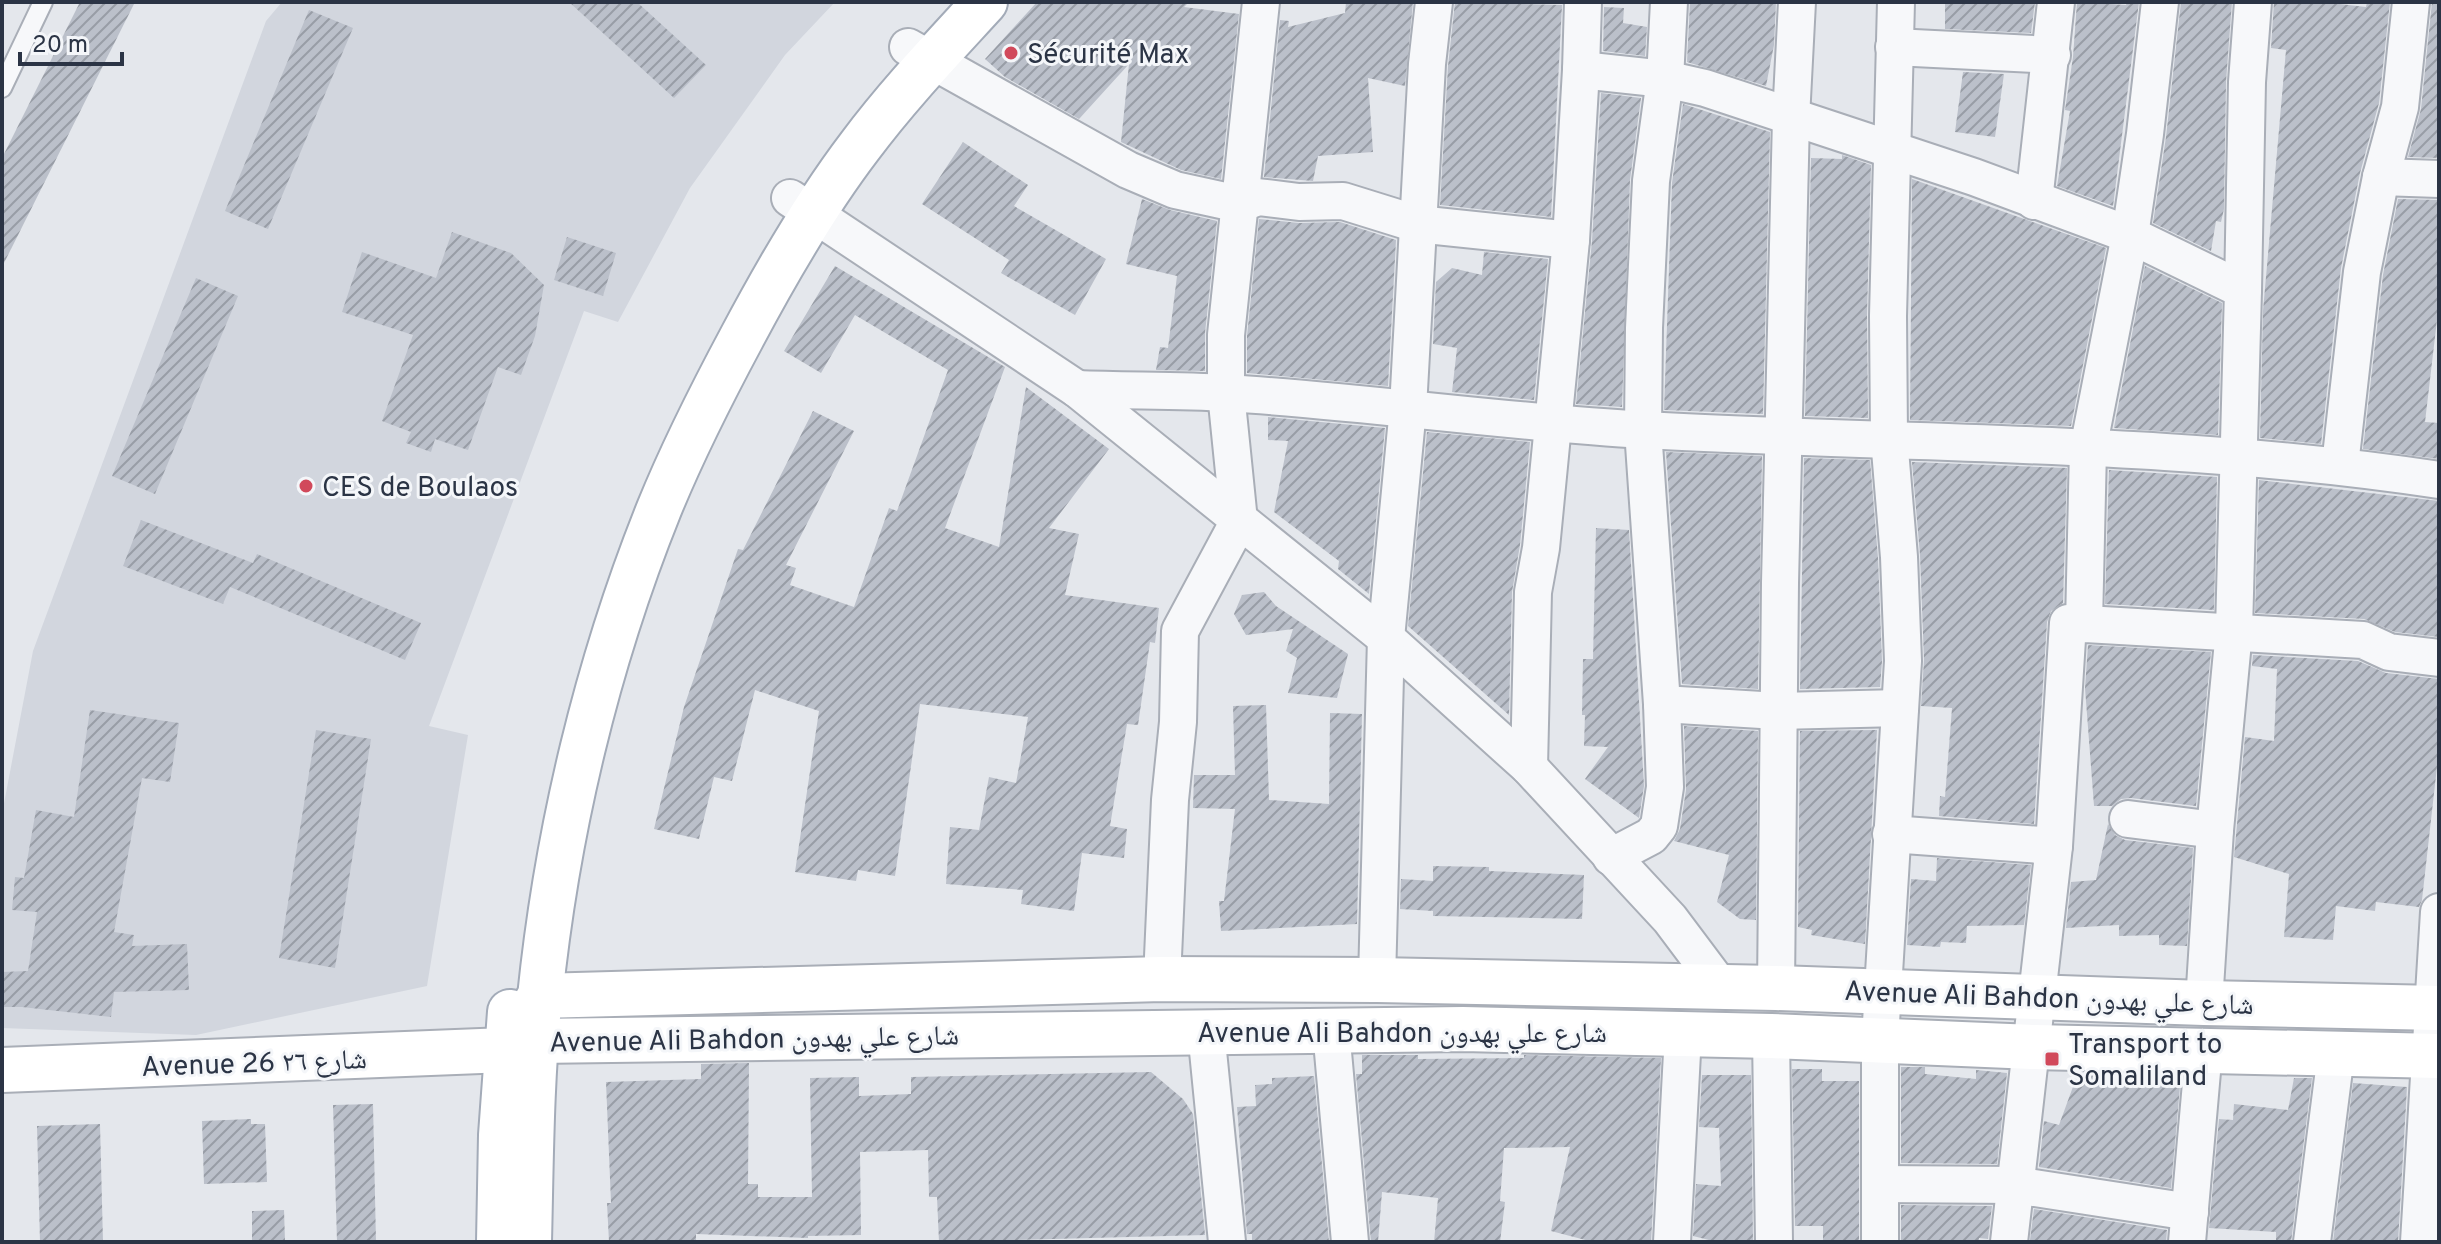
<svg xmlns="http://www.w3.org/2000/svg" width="2441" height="1244" viewBox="0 0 2441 1244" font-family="Overpass,'Noto Naskh Arabic',sans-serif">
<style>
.built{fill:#d2d6de}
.building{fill:url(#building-hatch)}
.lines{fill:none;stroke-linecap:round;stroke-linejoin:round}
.lane-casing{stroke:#a9aeb7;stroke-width:22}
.street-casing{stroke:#a9aeb7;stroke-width:40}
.secondary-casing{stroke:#a9aeb7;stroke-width:48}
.primary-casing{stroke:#a3abb8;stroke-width:48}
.lane{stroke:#f7f8fa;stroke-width:18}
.street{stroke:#f7f8fa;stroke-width:36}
.secondary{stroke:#fff;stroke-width:44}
.primary{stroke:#fff;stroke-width:44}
.poi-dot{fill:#d1495b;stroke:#f4f6f9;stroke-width:3}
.labels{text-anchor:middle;stroke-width:6;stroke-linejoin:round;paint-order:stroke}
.poi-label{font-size:28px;fill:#2b3445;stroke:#f4f6f9;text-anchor:start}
.street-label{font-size:28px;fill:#2b3445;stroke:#f4f6f9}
</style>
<defs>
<pattern id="building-hatch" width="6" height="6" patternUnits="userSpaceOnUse" patternTransform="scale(2)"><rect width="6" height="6" fill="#bbc0ca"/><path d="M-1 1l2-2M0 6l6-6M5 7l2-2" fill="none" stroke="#989da6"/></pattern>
</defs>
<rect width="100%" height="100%" fill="#e4e7ec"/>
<polygon class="built" points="282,2 835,2 785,55 690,188 618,322 584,311 429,726 468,735 427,986 196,1035 2,1028 2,814 33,651 266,21"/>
<g class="building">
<polygon points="80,2 135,2 2,267 2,158"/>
<polygon points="569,2 637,2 706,65 674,98"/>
<polygon points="1037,2 1189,2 1184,7 1239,14 1221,179 1181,170 1121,142 1129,64 1079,119 1005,77 985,59"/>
<polygon points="1346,2 1413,2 1405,86 1368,78 1373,152 1318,156 1313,181 1264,177 1280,20 1289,21 1288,27 1345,13"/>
<polygon points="1455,2 1562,5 1551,217 1440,205 1448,66"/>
<polygon points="1690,2 1776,2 1774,45 1766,86 1687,62"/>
<polygon points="1945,2 2035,2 2031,33 1945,29"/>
<polygon points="2077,2 2126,5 2127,2 2139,2 2113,206 2057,186 2070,111 2065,110 2073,57"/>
<polygon points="2181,2 2232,2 2226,82 2224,209 2221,222 2216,221 2211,251 2153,223 2166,137"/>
<polygon points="2274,2 2322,2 2366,7 2367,2 2390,2 2379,103 2360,173 2341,268 2321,444 2260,438 2263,311 2286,50 2271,48"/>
<polygon points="2432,2 2439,2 2439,158 2408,157 2421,109"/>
<polygon points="1604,7 1624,8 1623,23 1647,27 1645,56 1603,51"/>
<polygon points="309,10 353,28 268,229 225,211"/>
<polygon points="1963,72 2004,74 1995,137 1955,132"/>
<polygon points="1601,93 1641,98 1630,180 1622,407 1576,404 1592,241"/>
<polygon points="1683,104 1770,132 1763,414 1664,410 1672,183"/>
<polygon points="963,142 1028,185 1014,206 1106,259 1075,315 1001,273 1009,260 922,204"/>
<polygon points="1842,155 1871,165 1867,315 1868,418 1805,416 1811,158 1842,159"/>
<polygon points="1912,179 2106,248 2071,426 1910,420"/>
<polygon points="1142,199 1170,210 1217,221 1205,333 1205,371 1156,370 1160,347 1168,348 1177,276 1126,264"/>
<polygon points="2398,199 2439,200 2439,320 2437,320 2425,422 2439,423 2439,459 2363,449 2383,275"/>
<polygon points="1259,219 1299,223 1340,222 1396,240 1388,386 1247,373 1247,336"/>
<polygon points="452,232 511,253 544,285 535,336 521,375 498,367 468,450 435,439 431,452 406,443 411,432 382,421 413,335 342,312 362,252 436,278"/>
<polygon points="567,237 616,253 603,296 554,280"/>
<polygon points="1484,252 1548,259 1534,400 1452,392 1457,348 1433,344 1436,282 1452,268 1482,275"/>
<polygon points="835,266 1005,367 945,528 999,547 1026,387 1109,449 1049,528 1079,534 1065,595 1159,608 1155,643 1150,642 1138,725 1127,724 1110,826 1127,829 1124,858 1082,853 1074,911 1021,904 1023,890 946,884 950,827 979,830 989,777 1016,783 1028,717 920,704 895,876 858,870 856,881 795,872 819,711 755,690 732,781 714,777 699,839 654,829 684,707 738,549 743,550 813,411 854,431 786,565 796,568 790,585 854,607 889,508 897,511 948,370 855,315 821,373 784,351"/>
<polygon points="2145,266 2222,303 2218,435 2114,428"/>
<polygon points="196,278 238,296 155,494 112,476"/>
<polygon points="1268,417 1385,428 1369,594 1338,569 1339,561 1274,512 1288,441 1268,440"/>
<polygon points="1427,432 1530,442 1520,545 1512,592 1509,715 1408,626"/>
<polygon points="1666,452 1762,456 1758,689 1682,684"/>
<polygon points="1804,458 1870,460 1878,558 1882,661 1880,687 1800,689"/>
<polygon points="1912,462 2067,468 2063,603 2051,611 2047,622 2034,824 1939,816 1940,796 1945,797 1952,708 1921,706 1924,660 1920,555"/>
<polygon points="2109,470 2217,477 2214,610 2105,604"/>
<polygon points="2259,480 2439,501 2439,637 2395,632 2364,619 2255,613"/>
<polygon points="141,520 253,563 257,554 421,623 405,660 230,587 223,604 123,566"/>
<polygon points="1596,528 1629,530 1644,786 1639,818 1585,779 1608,747 1584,746 1585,715 1582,715 1583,659 1593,659"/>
<polygon points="1264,592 1276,606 1348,654 1337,698 1288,693 1297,658 1286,651 1293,629 1246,635 1234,614 1242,595"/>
<polygon points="2088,645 2211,652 2196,806 2131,798 2121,799 2112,806 2094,806 2085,688"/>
<polygon points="2253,655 2358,661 2386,673 2439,679 2439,749 2422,900 2419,907 2376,902 2375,911 2336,906 2333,940 2284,937 2289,874 2234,857 2245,737 2274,741 2277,669 2252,666"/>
<polygon points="1266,705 1269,800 1329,804 1330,713 1362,714 1357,924 1221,931 1219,901 1224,901 1235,809 1193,808 1194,775 1235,775 1233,706"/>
<polygon points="90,710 179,723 170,782 142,778 114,932 134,935 132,946 187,944 189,990 114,992 111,1017 22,1007 2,1007 2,972 28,971 37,912 12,910 15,877 24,878 36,810 74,817"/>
<polygon points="1684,726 1758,731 1756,920 1740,919 1717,902 1729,855 1674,841 1680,829 1686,790"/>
<polygon points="316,730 371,739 335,968 279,958"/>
<polygon points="1877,730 1865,944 1811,935 1812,930 1798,927 1800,731"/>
<polygon points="2108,824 2115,835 2125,840 2193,848 2187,946 2159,945 2159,935 2119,936 2119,925 2066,928 2071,882 2096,880"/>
<polygon points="1937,858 2031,865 2024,925 1967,926 1966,943 1941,942 1940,947 1907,945 1911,879 1936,881"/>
<polygon points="1433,866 1489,867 1489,871 1584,875 1582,919 1433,916 1433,911 1400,909 1401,879 1433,881"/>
<polygon points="1362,1055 1418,1055 1418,1059 1524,1058 1524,1055 1661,1058 1651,1242 1593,1242 1551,1231 1570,1147 1504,1148 1500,1201 1505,1202 1500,1242 1434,1242 1438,1198 1382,1192 1378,1242 1371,1242 1356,1074 1362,1074"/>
<polygon points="749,1063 748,1184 758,1184 758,1197 812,1197 810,1078 859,1077 859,1096 911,1094 911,1077 1151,1072 1183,1099 1193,1114 1205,1235 939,1242 937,1197 929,1197 928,1150 860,1152 861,1235 808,1236 808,1238 696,1234 696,1242 609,1242 607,1203 611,1203 606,1082 701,1079 701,1064"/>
<polygon points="1901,1067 1925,1067 1925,1074 1976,1079 1976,1070 2007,1073 1997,1164 1901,1163"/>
<polygon points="1792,1069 1822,1069 1822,1081 1859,1081 1859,1242 1823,1242 1823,1226 1795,1226"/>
<polygon points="2084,1073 2181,1075 2171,1188 2039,1167 2044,1121 2059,1125 2074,1084 2083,1086"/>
<polygon points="1702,1075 1751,1075 1753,1242 1717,1242 1693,1236 1696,1184 1721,1186 1719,1128 1699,1127"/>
<polygon points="1314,1076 1329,1242 1252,1242 1252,1234 1247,1234 1237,1107 1256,1106 1255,1085 1272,1084 1272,1078"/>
<polygon points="2294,1078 2312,1078 2291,1242 2276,1242 2276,1232 2209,1228 2219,1119 2233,1120 2234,1104 2288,1110"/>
<polygon points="2353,1083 2407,1087 2398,1242 2333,1242"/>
<polygon points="373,1104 376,1242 337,1242 333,1105"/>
<polygon points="251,1119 251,1124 265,1124 267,1182 204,1184 202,1121"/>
<polygon points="100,1124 103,1242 40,1242 37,1126"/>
<polygon points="1901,1205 1992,1206 1988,1239 1979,1238 1979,1242 1901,1240"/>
<polygon points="2034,1209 2167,1230 2166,1242 2030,1240"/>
<polygon points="284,1210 285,1242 252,1242 252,1211"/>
</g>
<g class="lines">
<g class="lane-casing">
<polyline id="lane" points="2,88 43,2"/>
</g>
<g class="street-casing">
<g id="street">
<polyline points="908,47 1128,170 1175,190 1239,204 1258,197 1299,202 1343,201 1417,224 1571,240"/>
<polyline points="1894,47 2052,55"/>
<polyline points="1581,70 1665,79 1705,88 1974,177 2130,235 2243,290 2234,631 2215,830 2204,1003"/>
<polyline points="2381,177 2439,179"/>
<polyline points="790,198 1077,389 1386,638 1529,767 1670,919 1721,987"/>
<polyline points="2034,201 2056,2"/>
<polyline points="2243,290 2247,82 2253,2"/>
<path d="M1077,389C1128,391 1178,390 1228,393C1368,402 1506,422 1645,430C1910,445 2177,440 2439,480"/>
<polyline points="2340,465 2362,272 2381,177 2400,107 2411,2"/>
<polyline points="2084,624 2088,449 2130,235 2145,134 2160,2"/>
<polyline points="1662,704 1778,711 1900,708"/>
<polyline points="1529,767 1533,592 1541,548 1571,240 1581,70 1583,2"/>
<polyline points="2128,819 2215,830"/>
<polyline points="1891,834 2054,846"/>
<polyline points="1611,857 1651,836 1659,826 1665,787 1662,704 1643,430 1644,328 1651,181 1665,79 1669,2"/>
<polyline points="1162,979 1170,800 1178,722 1180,631 1239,521 1226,393 1226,335 1261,2"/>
<polyline points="1377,980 1386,638 1408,408 1427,64 1434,2"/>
<polyline points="1776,988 1780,583 1791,118 1797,2"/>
<polyline points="1331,1030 1350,1242"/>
<polyline points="1206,1031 1227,1242"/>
<polyline points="1771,1036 1774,1242"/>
<polyline points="1880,1184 2015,1185 2190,1212"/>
<polyline points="1672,1242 1683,1034"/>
<polyline points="1880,1242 1880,1039 1903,661 1899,557 1889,438 1888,316 1896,2"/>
<polyline points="2009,1242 2054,846 2068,623 2363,640 2389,652 2439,658"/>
<polyline points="2187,1242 2204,1049"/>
<polyline points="2312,1242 2336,1054"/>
<polyline points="2419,1242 2439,912"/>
</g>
</g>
<g class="secondary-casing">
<g id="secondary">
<polyline points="520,1028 540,996 1162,979 1377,980 1776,988 2204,1003 2439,1008"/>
<polyline points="2,1070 506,1050 536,1041 1463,1029 1771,1036 2033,1047 2439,1056"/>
</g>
</g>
<g class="primary-casing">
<g id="primary">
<polyline points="499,1242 501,1135 510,1012"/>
<path d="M529,1242C531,1161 531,1078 540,997C557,831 597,663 659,509C683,450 712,393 742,337C777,271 815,205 860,146C898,95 942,49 985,2"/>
</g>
</g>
<use href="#lane" class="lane"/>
<use href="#street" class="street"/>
<use href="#secondary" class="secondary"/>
<use href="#primary" class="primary"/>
</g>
<g class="poi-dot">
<circle cx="1011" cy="53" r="8"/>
<circle cx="306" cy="486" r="8"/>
<rect x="2044" y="1051" width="16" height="16" rx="4"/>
</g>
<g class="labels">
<g class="poi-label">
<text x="1027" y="63">Sécurité Max</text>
<text x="322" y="496">CES de Boulaos</text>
<text x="2068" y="1053">Transport to<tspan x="2068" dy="32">Somaliland</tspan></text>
</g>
<g class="street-label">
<text transform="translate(2049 997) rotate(2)" y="10">Avenue Ali Bahdon شارع علي بهدون</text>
<text x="1402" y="1042">Avenue Ali Bahdon شارع علي بهدون</text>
<text transform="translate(754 1038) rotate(-1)" y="10">Avenue Ali Bahdon شارع علي بهدون</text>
<text transform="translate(254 1062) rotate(-2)" y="10">Avenue 26 شارع ٢٦</text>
</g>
</g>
<rect width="2441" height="1244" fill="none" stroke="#2b3445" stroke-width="8"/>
<path d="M20 52v12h102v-12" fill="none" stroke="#2b3445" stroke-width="4"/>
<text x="32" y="52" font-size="24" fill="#2b3445" stroke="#f4f6f9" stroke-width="6" paint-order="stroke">20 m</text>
</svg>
